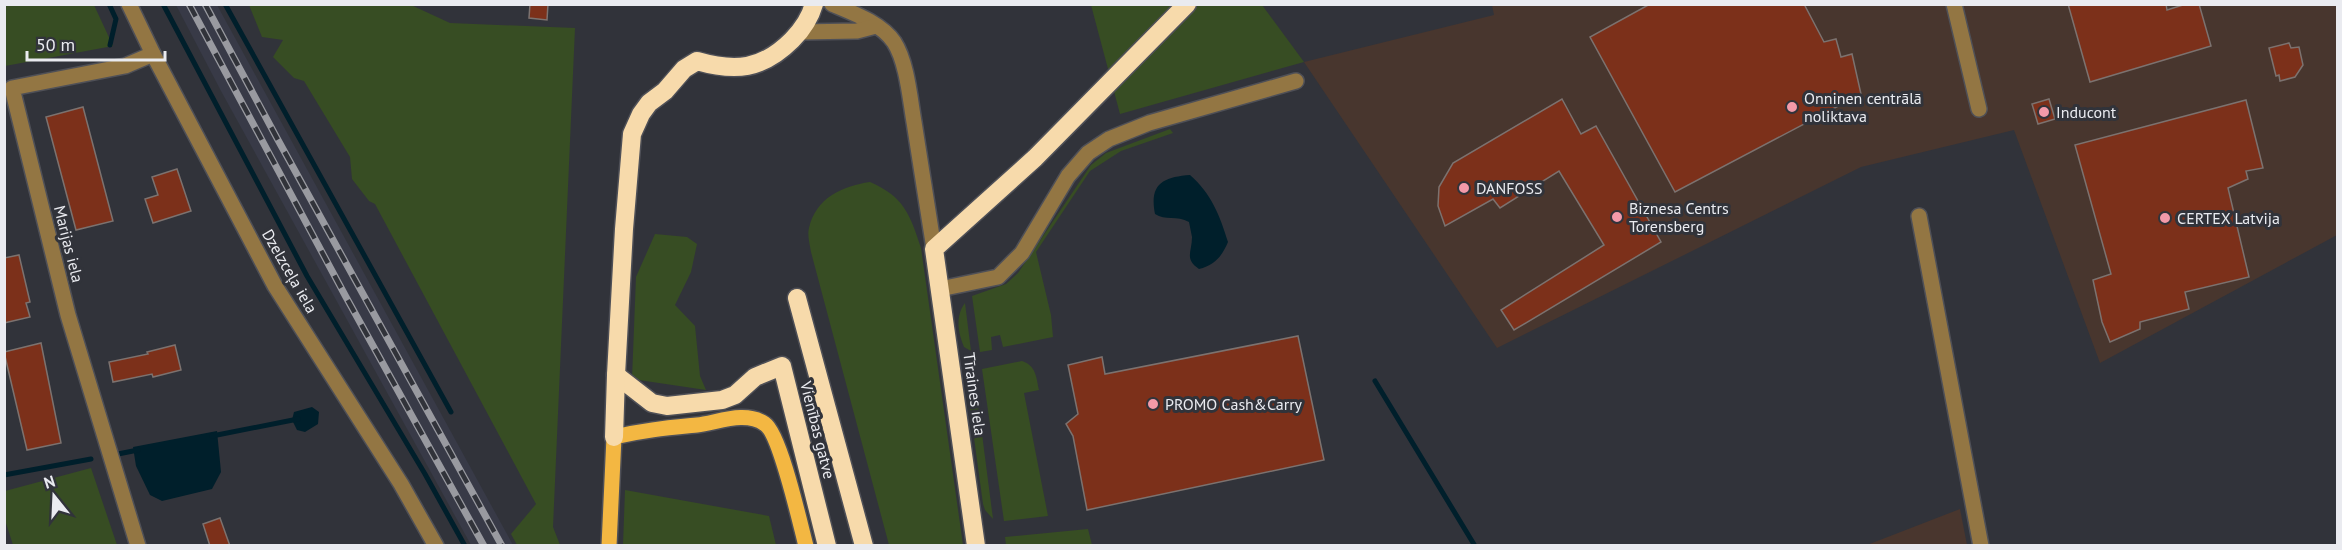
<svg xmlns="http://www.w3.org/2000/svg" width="2342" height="550" viewBox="0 0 2342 550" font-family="'PT Sans',sans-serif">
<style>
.commercial{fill:#49362e}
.industrial{fill:#48362e}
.built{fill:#383a47}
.green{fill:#374d23}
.water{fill:#001f2b}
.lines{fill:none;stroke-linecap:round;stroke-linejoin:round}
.stream{stroke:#001f2b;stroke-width:5}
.building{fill:#7c301a;stroke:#7c726f;stroke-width:1.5}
.minor-casing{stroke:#4f5057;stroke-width:18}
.major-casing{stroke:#4f5057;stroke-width:18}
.highway-casing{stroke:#4f5057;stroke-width:21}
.minor{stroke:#937643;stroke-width:15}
.major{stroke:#f3b742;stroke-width:15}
.highway{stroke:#f7daab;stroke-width:18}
.rail-casing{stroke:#999aa0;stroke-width:7}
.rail{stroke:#31333a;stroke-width:4.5;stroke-dasharray:14;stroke-linecap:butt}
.poi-dot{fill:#f39aa9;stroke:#31333a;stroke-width:2}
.labels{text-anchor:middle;stroke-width:6;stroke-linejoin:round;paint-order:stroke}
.poi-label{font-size:16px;fill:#eaebf0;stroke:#31333a;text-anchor:start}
.street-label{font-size:16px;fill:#eaebf0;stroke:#31333a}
</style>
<rect width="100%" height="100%" fill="#31333a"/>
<polygon class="commercial" points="1960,509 1967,545 1867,545"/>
<polygon class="industrial" points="1492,5 2337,5 2337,235 2100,363 2014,130 1861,167 1497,348 1304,62 1494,15"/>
<polygon class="built" points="176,5 217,5 513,545 471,545 221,91"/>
<g class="green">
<polygon points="5,4 94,5 113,46 5,66"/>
<polygon points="249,5 411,5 450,23 575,28 553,527 560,545 517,545 511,534 536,504 375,204 369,201 352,179 350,157 304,81 294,78 273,57 283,40 262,37"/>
<polygon points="1091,5 1262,5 1304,62 1120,114"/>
<polygon points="1170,129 1173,133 1121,151 1090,171 1036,252 1051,315 1053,337 1003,347 1000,335 991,337 992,350 980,352 972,296 1006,284 1018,273 1091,165 1106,153"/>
<path d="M870,182C904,197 910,214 921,248L963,545H889L811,252C810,245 807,235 809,228C816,198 842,186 870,182Z"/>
<polygon points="655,234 687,237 697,244 691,272 675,305 695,326 700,376 706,390 632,379 636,277"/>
<path d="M965,303L971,351L964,347C958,333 955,316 965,303Z"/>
<path d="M1022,361C1036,366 1036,376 1039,390L1024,393L1048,516L1004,521L982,369Z"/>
<polygon points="974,372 993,519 985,510 983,504 969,401 968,380"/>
<polygon points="91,468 117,545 13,545 5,520 5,491"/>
<polygon points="625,490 769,516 776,545 623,545"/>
<polygon points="1088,529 1092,545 1006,545 1005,537"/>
</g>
<g class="water">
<path d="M1190,175C1211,193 1220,216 1228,242C1222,256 1215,265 1199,269C1184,259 1192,252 1192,237C1191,232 1190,227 1189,222C1177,215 1165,221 1155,214C1149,184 1163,177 1190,175Z"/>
<polygon points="312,407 319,412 318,424 305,432 297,430 292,420 294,412"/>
<polygon points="217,431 221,472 212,489 162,501 150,495 136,466 133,447"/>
</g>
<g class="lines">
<g class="stream">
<polyline points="109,4 116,19 110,45"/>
<polyline points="163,4 307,276 425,474 465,546"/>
<polyline points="225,4 451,412"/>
<polyline points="1375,381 1475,546"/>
<polyline points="212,436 298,419"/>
<polyline points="118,454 138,450"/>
<polyline points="4,475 91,459"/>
</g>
</g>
<g class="building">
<polygon points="530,4 548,4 547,20 529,18"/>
<polygon points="1650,4 1804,4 1824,42 1836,39 1841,57 1852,54 1861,94 1675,192 1590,37"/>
<polygon points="2068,4 2166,4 2167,10 2186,4 2199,4 2211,46 2090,82"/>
<polygon points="2289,43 2291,48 2299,47 2303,65 2295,77 2280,81 2279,75 2276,76 2269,48"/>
<polygon points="1562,99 1581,134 1596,126 1661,242 1514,330 1501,310 1604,245 1559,171 1500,208 1493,199 1445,226 1438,206 1439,187 1453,163"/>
<polygon points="2049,99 2055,119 2038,124 2032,104"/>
<polygon points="2246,100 2263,168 2246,171 2248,179 2228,188 2249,277 2185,292 2189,309 2140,322 2140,329 2110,342 2102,322 2093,280 2111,274 2075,145"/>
<polygon points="83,107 113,221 76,230 46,117"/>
<polygon points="177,169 191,211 153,223 145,199 158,195 152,177"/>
<polygon points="19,255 30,302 26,303 30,317 4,323 4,258"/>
<polygon points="1298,336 1324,460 1087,510 1073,436 1066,424 1078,414 1068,365 1102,357 1105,374"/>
<polygon points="41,343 61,443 27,450 4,352"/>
<polygon points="175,345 181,370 153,377 152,374 113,382 109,362 148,354 147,352"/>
<polygon points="220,518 230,546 210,546 203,524"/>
</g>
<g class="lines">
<g class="minor-casing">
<g id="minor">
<polyline points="129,4 153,54 275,286 401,484 436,546"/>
<path d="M832,4C853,13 881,23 894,42C907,62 910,99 914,122C921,164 927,207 934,249"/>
<polyline points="1954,4 1979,109"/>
<polyline points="800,32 857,31 876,26"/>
<polyline points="1919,216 1981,546"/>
<polyline points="940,289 998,277 1022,253 1068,176 1088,153 1109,139 1149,123 1296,81"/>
<polyline points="138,546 68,315 12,88 125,66 153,54"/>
</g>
</g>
<g class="major-casing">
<path id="major" d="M609,546L614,437C644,430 667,428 697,425C717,423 745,410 765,424C780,434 800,523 806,546"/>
</g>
<g class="highway-casing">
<g id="highway">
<polyline points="797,298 864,546"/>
<polyline points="616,375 652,403 667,406 722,400 735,395 755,377 782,366 827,546"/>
<path d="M614,437L616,375L624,229L632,134L641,114L649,103L665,91L684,69L697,61C735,72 762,70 792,40C802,30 810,18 814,4"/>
<polyline points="976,546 934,249 1035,158 1187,4"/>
</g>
</g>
<use href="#minor" class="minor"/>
<use href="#major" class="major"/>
<use href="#highway" class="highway"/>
<g class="rail-casing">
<g id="rail">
<polyline points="189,4 346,297 484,546"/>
<polyline points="205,4 278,140 502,546"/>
</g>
</g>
<use href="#rail" class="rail"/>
</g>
<g class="poi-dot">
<circle cx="1792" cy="107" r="6"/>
<circle cx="2044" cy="112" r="6"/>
<circle cx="1464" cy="188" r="6"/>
<circle cx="1617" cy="217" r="6"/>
<circle cx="2165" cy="218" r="6"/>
<circle cx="1153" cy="404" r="6"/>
</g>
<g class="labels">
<g class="poi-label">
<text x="1804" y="104">Onninen centrālā<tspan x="1804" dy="18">noliktava</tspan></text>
<text x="2056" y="118">Inducont</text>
<text x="1476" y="194">DANFOSS</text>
<text x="1629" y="214">Biznesa Centrs<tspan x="1629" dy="18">Torensberg</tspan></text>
<text x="2177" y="224">CERTEX Latvija</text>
<text x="1165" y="410">PROMO Cash&amp;Carry</text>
</g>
<g class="street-label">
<text transform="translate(69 244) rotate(76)" y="6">Marijas iela</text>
<text transform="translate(290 271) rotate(60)" y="6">Dzelzceļa iela</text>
<text transform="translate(975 394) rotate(82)" y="6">Tīraines iela</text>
<text transform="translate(818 430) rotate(76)" y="6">Vienības gatve</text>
</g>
</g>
<rect width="2342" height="550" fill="none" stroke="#eaebf0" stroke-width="12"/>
<g transform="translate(54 496) rotate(342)" stroke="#31333a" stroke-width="4.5" paint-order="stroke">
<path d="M0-4.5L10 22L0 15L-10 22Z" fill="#eaebf0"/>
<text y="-9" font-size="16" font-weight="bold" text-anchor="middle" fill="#eaebf0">N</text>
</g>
<path d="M27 51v9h138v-9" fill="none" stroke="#eaebf0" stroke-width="3"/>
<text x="36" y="51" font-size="18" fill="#eaebf0" stroke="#31333a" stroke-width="4.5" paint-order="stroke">50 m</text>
</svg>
